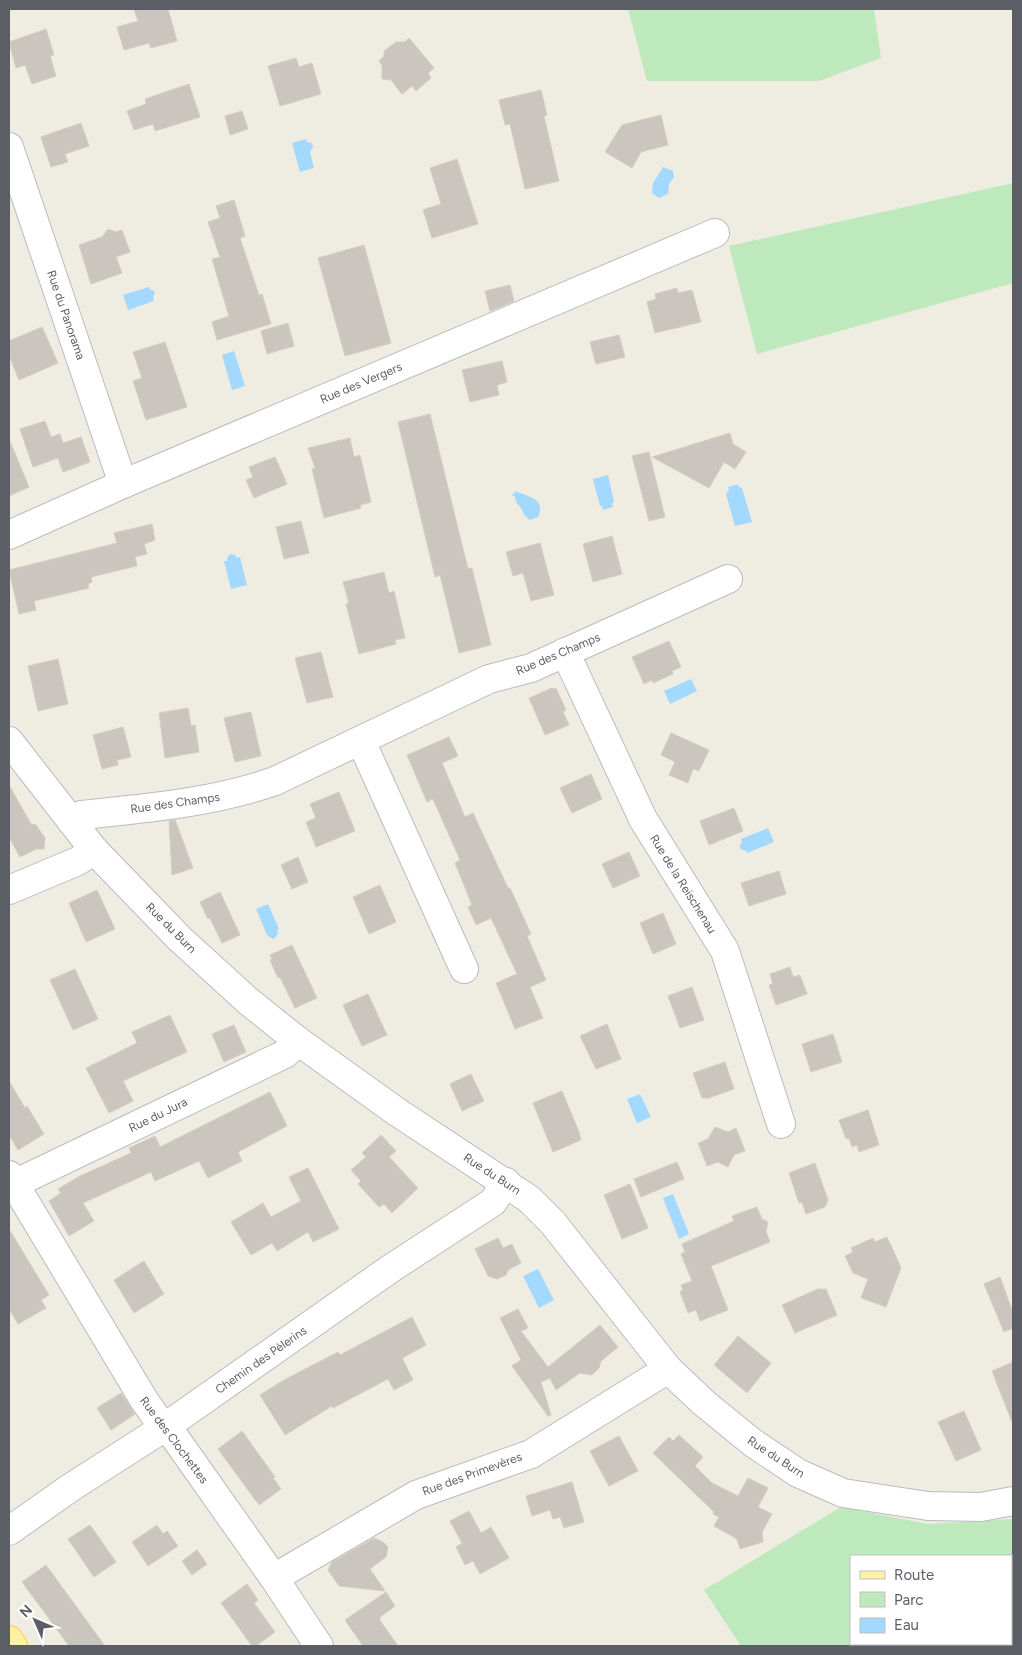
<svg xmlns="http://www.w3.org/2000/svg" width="1022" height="1655" viewBox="0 0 1022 1655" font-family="Figtree,sans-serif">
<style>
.green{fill:#bde9bc;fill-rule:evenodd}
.water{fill:#a3d8ff}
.building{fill:#cac6bf;stroke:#d5cec0}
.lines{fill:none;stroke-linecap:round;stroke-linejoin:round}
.minor-casing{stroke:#b8bbc0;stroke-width:30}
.major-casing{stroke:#ffcb4c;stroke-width:30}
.minor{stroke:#fff;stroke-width:28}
.major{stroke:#fff0a8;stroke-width:28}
.labels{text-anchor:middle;stroke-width:4;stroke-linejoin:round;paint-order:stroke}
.street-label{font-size:12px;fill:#5b5f65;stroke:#fff}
</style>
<rect width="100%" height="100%" fill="#efece2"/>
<g class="green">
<polygon points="628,9 874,9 881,58 819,81 647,81"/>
<polygon points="1013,183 1013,283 757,354 729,246"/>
<path d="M841,1507L928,1524L1013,1519V1646H741L704,1590ZM851,1556H1011V1644H851Z"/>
</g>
<g class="water">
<polygon points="306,139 307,142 312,143 313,147 310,152 314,168 300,172 292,143"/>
<polygon points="663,167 673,171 674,177 669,184 668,194 659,198 652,193 653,183"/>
<polygon points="149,287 150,290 153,290 155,293 153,298 154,301 128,310 123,295"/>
<polygon points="234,351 245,386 232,390 222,355"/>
<polygon points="608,475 614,502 612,503 613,507 603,510 602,506 600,506 593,479"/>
<polygon points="738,484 739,487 742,488 752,522 735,526 726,494 729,490 728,487"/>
<path d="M516,491C526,497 547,497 538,517L530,520L524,515C522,506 515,504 515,497L512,495Z"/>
<polygon points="231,554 235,555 237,558 240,557 247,585 231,589 224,561 227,561 228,556"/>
<polygon points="691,679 697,691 670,704 664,691"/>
<polygon points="768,828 774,842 747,853 746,851 740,849 740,845 742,842 741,839"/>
<polygon points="268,904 279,929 277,930 278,933 275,938 273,939 267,935 256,909"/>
<polygon points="640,1094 651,1117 637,1123 627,1099"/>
<polygon points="673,1194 689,1234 679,1239 663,1198"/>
<polygon points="538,1269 554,1300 539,1308 523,1276"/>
</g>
<g class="building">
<polygon points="134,9 168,9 177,41 151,48 149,43 124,50 117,27 138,21"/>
<polygon points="46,29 54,55 50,56 56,76 32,84 25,65 16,68 9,42"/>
<polygon points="409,38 434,68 428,73 431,78 416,91 412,86 402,94 391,80 382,79 382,65 379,61 384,56 384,51 396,42 405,42"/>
<polygon points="296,58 299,67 312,63 321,94 280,106 268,66"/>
<polygon points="189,84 200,117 155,131 153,124 134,130 127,111 146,104 145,99"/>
<polygon points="541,90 547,115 544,116 559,181 525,189 510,124 505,125 499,100"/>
<polygon points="242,111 248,129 230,135 225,116"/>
<polygon points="661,115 668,145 641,152 632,168 605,152 622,125"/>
<polygon points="81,123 89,146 65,154 68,162 51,167 41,137"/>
<polygon points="457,159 478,224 432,238 423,210 441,204 430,168"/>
<polygon points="234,200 245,236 240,238 259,295 262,294 271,324 217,340 212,322 229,316 212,259 220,257 208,222 220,218 216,206"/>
<polygon points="108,229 115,232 122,230 130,252 116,257 122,273 91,284 79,245 102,237"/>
<polygon points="364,245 391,343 345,356 318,258"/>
<polygon points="510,285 514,301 490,311 485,291"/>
<polygon points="677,288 678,293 692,290 701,322 655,333 647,302 656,299 655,294"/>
<polygon points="288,323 294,346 267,354 261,331"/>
<polygon points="42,327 58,363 19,380 9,355 9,341"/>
<polygon points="619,335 625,357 596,364 590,342"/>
<polygon points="165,342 187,407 146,420 133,381 142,378 133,352"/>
<polygon points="502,361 507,382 497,385 499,395 470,402 462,370"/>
<polygon points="430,414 468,569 472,568 491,645 459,653 440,575 435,577 398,422"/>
<polygon points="45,421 51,437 60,434 63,443 81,437 90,462 63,472 58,458 33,467 20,429"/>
<polygon points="730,433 733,444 746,452 735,469 724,462 709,488 652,457"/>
<polygon points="350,438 354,457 360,455 371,502 360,505 361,508 324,518 312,469 315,468 308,448"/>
<polygon points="9,439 29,487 9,496"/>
<polygon points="649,452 665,517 649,521 632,456"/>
<polygon points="275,457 287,484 254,498 246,480 253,477 249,467"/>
<polygon points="301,521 309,553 284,559 276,527"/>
<polygon points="152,524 155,540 144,544 147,554 135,557 137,566 91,577 92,582 88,584 89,588 34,601 36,610 19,614 9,570 117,543 114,533"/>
<polygon points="612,536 622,574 593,582 583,544"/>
<polygon points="540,543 554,595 531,601 523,573 513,576 506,552"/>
<polygon points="384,572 389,593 394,591 405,638 395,640 396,644 359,654 346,604 349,603 343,582"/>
<polygon points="669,641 681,667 672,671 673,674 653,683 652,680 644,684 632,657"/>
<polygon points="321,652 333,697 307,703 295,658"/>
<polygon points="58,659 68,704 38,711 28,666"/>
<polygon points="552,688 553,689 556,688 566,710 563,712 569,725 545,735 529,698"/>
<polygon points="188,708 191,726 195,725 199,752 165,758 159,713"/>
<polygon points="251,712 261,756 235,762 224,718"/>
<polygon points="123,727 131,757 117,760 118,765 102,769 93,735"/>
<polygon points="671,733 709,750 699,771 693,769 688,783 669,775 675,762 661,755"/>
<polygon points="449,737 458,756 442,763 465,817 473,813 508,888 510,888 531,934 527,936 546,980 530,987 543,1018 515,1029 496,983 517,974 491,918 476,925 468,907 472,905 455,863 460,860 433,799 427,802 407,755"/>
<polygon points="591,774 602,799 572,813 560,788"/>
<polygon points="9,785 31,824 36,825 45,838 44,849 36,849 20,857 9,837"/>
<polygon points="339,792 355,831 316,847 306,822 316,818 310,804"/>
<polygon points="734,808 743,831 709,845 700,821"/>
<polygon points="175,820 193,868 172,875 169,821"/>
<polygon points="629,852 640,876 613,888 602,864"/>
<polygon points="298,857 308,882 292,889 281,865"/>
<polygon points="779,871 786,894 749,906 741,883"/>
<polygon points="380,885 396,922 369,934 353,897"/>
<polygon points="97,890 115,929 86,942 69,903"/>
<polygon points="220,892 240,935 222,943 210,918 208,919 200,902"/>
<polygon points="663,913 676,944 653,954 640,923"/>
<polygon points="292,945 317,998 295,1008 280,977 278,978 270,960 272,959 270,955"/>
<polygon points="790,967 793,977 800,975 807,994 776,1005 769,985 773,984 770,974"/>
<polygon points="75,969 98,1019 73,1030 50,980"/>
<polygon points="692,987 704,1020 680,1028 668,996"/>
<polygon points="368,994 387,1035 362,1046 343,1005"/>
<polygon points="170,1015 187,1052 123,1081 133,1101 109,1113 86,1068 137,1043 132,1032"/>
<polygon points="607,1024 621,1059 596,1069 580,1036"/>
<polygon points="234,1025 246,1052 224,1062 212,1034"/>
<polygon points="833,1034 842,1062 811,1072 802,1044"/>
<polygon points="725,1062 734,1089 709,1098 702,1098 693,1073"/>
<polygon points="471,1074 484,1101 462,1111 450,1084"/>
<polygon points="9,1081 25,1108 27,1106 44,1134 18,1150 9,1135"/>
<polygon points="562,1091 579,1132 581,1140 553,1152 533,1103"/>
<polygon points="270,1092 287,1126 238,1152 242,1161 208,1178 199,1161 155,1181 151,1172 83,1203 94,1221 69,1236 49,1201 61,1193 58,1189 80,1176 131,1153 129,1148 155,1136 160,1147"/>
<polygon points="868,1110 879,1145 859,1152 857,1145 852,1147 849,1138 846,1139 839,1120"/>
<polygon points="715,1127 728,1132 736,1128 745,1151 734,1155 728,1167 718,1162 707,1166 698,1143 708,1139"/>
<polygon points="381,1135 396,1151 389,1157 418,1188 392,1213 384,1204 379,1207 358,1184 361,1181 351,1170 366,1157 362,1153"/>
<polygon points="677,1162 684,1179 641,1197 634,1179"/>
<polygon points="815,1163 828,1200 825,1207 806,1214 802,1202 799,1203 789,1173"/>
<polygon points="308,1168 339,1229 313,1242 308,1232 277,1251 272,1243 251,1255 231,1222 263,1203 271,1217 301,1201 289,1177"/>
<polygon points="630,1184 648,1228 622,1239 604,1195"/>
<polygon points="757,1207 762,1219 768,1222 766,1231 770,1242 711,1266 728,1310 700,1321 696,1310 688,1313 680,1292 683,1290 681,1285 692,1281 681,1254 685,1252 682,1244 734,1221 732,1216"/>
<polygon points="9,1229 49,1295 41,1300 46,1308 18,1324 9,1309"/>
<polygon points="887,1237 901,1268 886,1307 861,1298 868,1279 853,1273 845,1256 853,1252 851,1248 873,1238 875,1242"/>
<polygon points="498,1238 503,1248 512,1244 521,1263 508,1270 506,1275 497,1279 488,1276 475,1249"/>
<polygon points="144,1261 164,1294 134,1313 114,1280"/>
<polygon points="1000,1277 1013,1313 1013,1328 1004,1332 984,1284"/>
<polygon points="818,1289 826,1289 837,1315 795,1333 782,1305"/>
<polygon points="518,1309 528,1328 521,1331 548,1367 600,1325 618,1347 601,1361 599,1368 592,1375 580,1373 556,1390 550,1378 541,1382 551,1415 548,1416 512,1366 521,1360 500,1318"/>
<polygon points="412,1317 426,1345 402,1358 413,1380 394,1390 388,1379 333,1408 332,1406 285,1435 260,1395 284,1380 338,1352 340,1355"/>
<polygon points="738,1336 771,1363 747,1393 714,1365"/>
<polygon points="1013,1362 1013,1422 1012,1422 992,1371"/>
<polygon points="121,1393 135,1414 111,1430 97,1408"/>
<polygon points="964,1411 981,1450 956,1461 938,1422"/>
<polygon points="242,1431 275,1477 273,1478 281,1489 259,1505 218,1449"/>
<polygon points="679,1435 703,1457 695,1466 712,1483 738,1496 748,1478 768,1488 758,1507 772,1514 762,1532 763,1542 740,1549 737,1539 714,1526 719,1517 713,1514 714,1512 653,1453 669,1437 673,1441"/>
<polygon points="619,1436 638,1471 609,1486 590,1451"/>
<polygon points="572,1482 584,1522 564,1528 560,1517 553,1519 550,1510 532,1516 526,1496"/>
<polygon points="469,1511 481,1533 491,1527 509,1558 480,1574 473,1561 465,1565 456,1547 462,1543 450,1521"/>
<polygon points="90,1525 116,1562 94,1577 68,1539"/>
<polygon points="157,1525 163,1534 167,1531 178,1546 148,1566 132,1542"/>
<polygon points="374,1538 383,1542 388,1547 386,1557 370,1569 385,1591 339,1586 328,1570 332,1562"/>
<polygon points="197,1550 207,1564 192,1575 182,1561"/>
<polygon points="46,1565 105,1646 69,1646 39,1605 22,1582"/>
<polygon points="247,1584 258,1600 254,1603 275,1632 256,1646 252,1646 221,1603"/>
<polygon points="386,1592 395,1606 380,1617 381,1618 379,1619 398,1646 363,1646 345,1620"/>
</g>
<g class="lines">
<g class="minor-casing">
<g id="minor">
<polyline points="9,147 123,484"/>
<polyline points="9,535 123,484 715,233"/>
<polyline points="565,652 643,819 725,951 781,1124"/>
<polyline points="9,741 94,850 180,939 248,1001 298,1041 397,1112 529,1199 553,1223 668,1369 704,1403 753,1443 798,1473 843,1493 928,1506 981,1507 1013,1501"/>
<polyline points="361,741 464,969"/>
<path d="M72,822L81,815C147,808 212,803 275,781L489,679L531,668L728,579"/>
<polyline points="9,890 78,861 94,850"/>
<polyline points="9,1175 144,1400 158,1420 173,1435 274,1578 319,1646"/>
<polyline points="14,1184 285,1054 298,1041"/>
<polyline points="9,1531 70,1488 165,1427 390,1269 493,1202 506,1182"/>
<polyline points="274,1578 416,1495 531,1454 668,1369"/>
</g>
</g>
<g class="major-casing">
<polyline id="major" points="9,1640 13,1646"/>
</g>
<use href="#minor" class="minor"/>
<use href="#major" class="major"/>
</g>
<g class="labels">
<g class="street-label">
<text transform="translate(66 315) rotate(71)" y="4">Rue du Panorama</text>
<text transform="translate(361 383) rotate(-23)" y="4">Rue des Vergers</text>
<text transform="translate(558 654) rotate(-23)" y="4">Rue des Champs</text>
<text transform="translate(175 803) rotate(-8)" y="4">Rue des Champs</text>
<text transform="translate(683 884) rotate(58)" y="4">Rue de la Reischenau</text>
<text transform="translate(171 928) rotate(45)" y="4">Rue du Burn</text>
<text transform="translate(158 1115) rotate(-26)" y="4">Rue du Jura</text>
<text transform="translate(492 1174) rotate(33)" y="4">Rue du Burn</text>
<text transform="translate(261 1360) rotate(-35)" y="4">Chemin des Pèlerins</text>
<text transform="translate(174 1440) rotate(53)" y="4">Rue des Clochettes</text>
<text transform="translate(776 1457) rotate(33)" y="4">Rue du Burn</text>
<text transform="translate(472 1474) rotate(-20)" y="4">Rue des Primevères</text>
</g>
</g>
<rect width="1022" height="1655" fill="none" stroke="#5b5f65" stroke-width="20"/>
<rect x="850" y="1555" width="162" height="90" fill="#ffffff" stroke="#bdbfc1"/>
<rect x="860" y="1571" width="25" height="8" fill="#fff0a8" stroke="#bdbfc1"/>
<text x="894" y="1580" font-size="15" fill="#5b5f65">Route</text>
<rect x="860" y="1592" width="25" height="15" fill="#bde9bc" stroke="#bdbfc1"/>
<text x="894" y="1605" font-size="15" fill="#5b5f65">Parc</text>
<rect x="860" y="1618" width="25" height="15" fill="#a3d8ff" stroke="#bdbfc1"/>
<text x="894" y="1630" font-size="15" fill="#5b5f65">Eau</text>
<g transform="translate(35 1620) rotate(315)" stroke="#ffffff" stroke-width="4" paint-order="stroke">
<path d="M0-4L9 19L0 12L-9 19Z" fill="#5b5f65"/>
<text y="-8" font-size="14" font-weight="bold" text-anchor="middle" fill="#5b5f65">N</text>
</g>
</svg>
